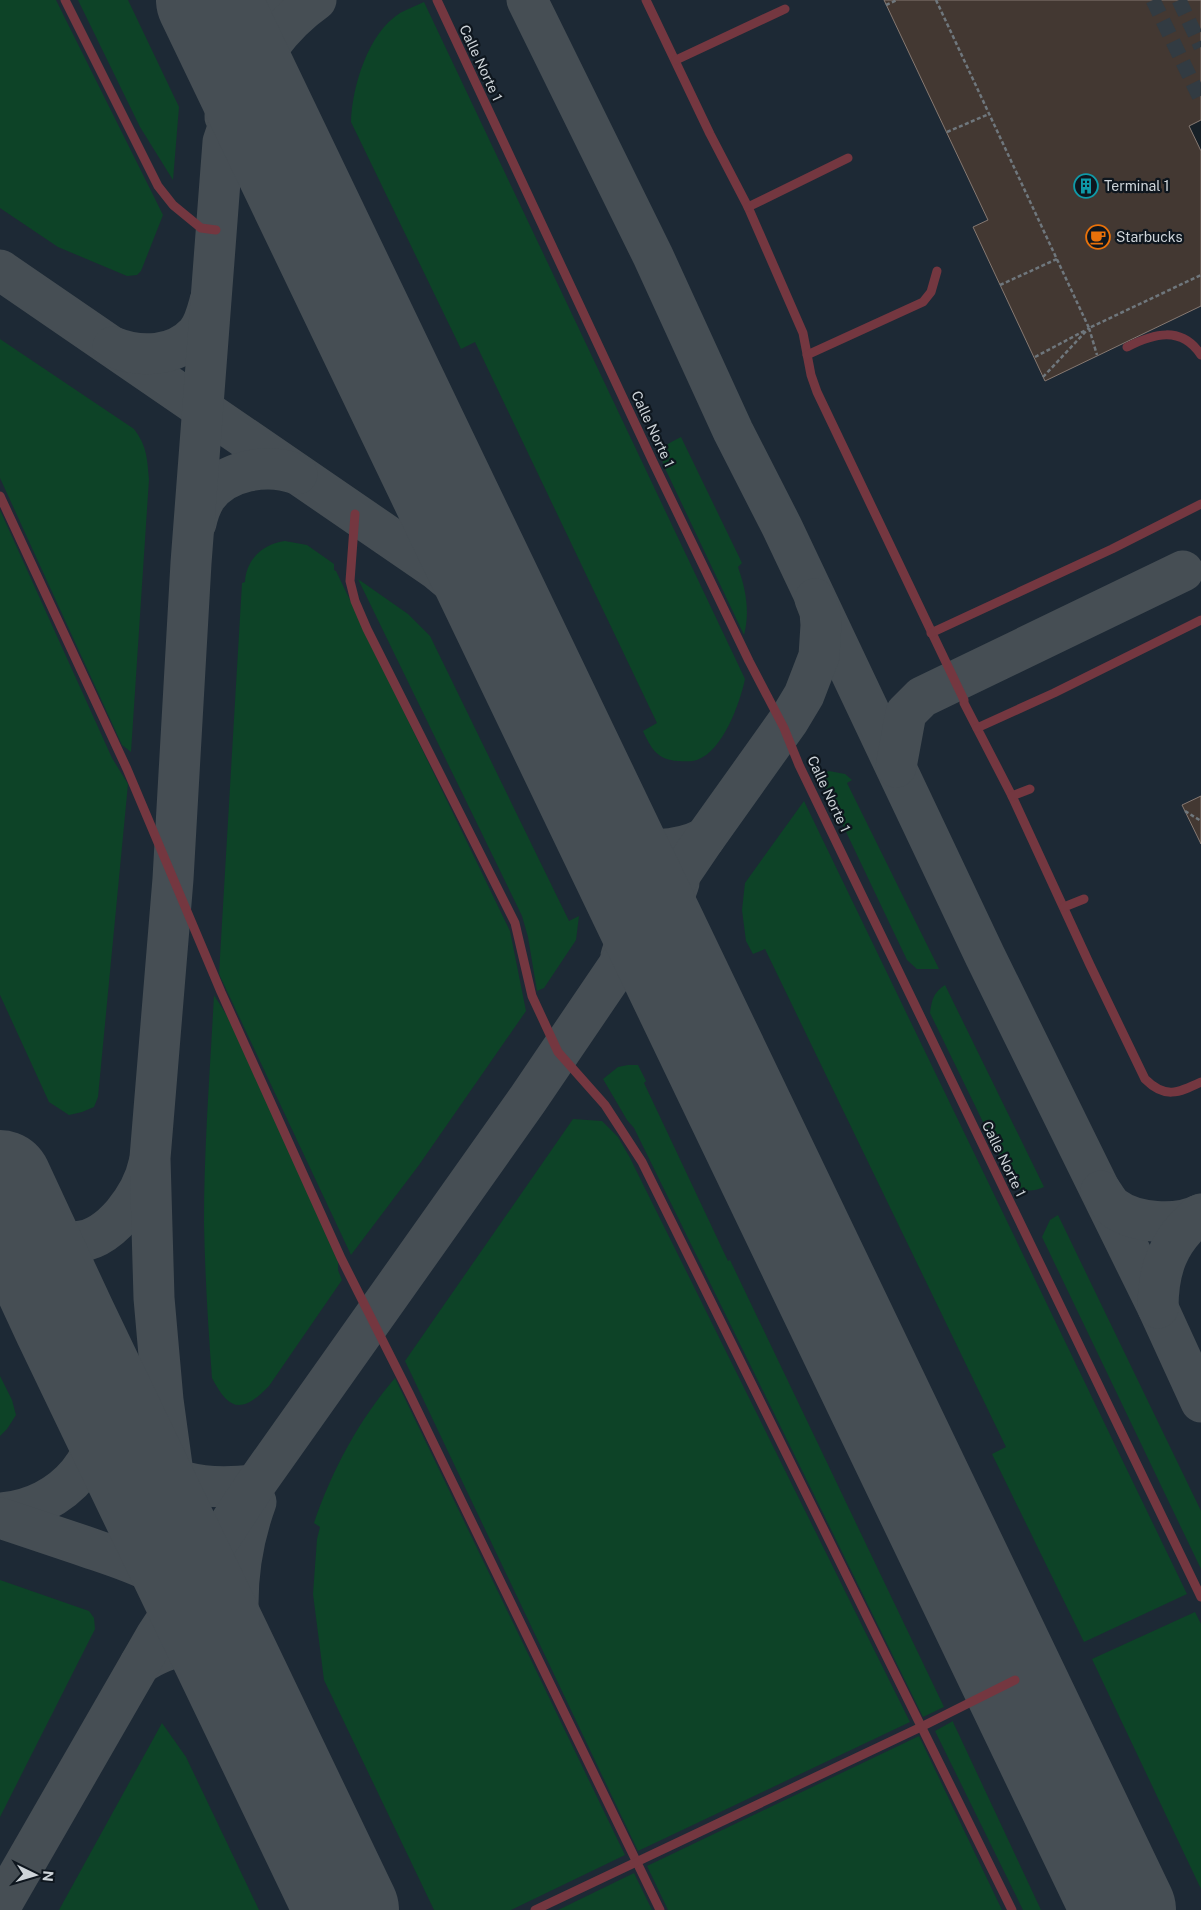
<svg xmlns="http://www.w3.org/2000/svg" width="1201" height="1910" viewBox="0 0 1201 1910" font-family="'Public Sans',sans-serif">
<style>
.built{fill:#1d2935}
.green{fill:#0d4327}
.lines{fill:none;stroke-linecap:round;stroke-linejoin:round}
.taxiway{stroke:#464e54;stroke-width:41}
.runway{stroke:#464e54;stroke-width:104}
.building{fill:#433832;stroke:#867972}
.minor-tunnel{stroke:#323b42;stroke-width:15;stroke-dasharray:15 8;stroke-linecap:butt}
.tertiary-tunnel{stroke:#323b42;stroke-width:15;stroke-dasharray:15 8;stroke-linecap:butt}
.path{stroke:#6f777d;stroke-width:2.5;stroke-dasharray:4 2.5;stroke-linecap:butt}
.service{stroke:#743740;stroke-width:9}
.labels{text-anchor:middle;stroke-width:4.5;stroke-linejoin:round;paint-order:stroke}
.street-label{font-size:14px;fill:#ced4d9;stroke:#0e161e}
.poi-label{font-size:14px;fill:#ced4d9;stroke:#0e161e;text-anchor:start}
</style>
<rect width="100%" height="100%" fill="#172027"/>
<polygon class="built" points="0,0 1131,0 1201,152 1201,1910 0,1910"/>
<g class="green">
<polygon points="0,0 56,0 163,215 141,271 137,275 127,276 58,247 0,208"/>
<polygon points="78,0 128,0 179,107 173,180 140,127"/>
<path d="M424,2L745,679C740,703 723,751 697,760C691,762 684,761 678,761C657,760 651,748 643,731L657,723L475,342L461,349L351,122C352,87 368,33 400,13C407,9 416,6 424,2Z"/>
<path d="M0,339L134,429C147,446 147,458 149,479L131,752L122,745L0,478Z"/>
<path d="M681,437L742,563L738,567C746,590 750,612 744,635L663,464C660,445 666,445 681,437Z"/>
<polygon points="0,510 112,758 128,784 98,1097 94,1107 82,1112 69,1115 49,1102 0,995"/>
<path d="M285,541L307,545L334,564V570L336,571L510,931L526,1011L419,1165L351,1255L219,974L242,583L245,582C246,559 263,544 285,541Z"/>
<polygon points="358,579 408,614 430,636 569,921 579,916 576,940 544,988 537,991 528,937 522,916"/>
<polygon points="829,771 845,774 852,780 847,783 939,969 917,969 907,960 819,775"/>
<polygon points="804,801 1187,1594 1084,1642 992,1454 1006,1447 765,949 753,954 746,941 742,910 745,883"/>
<path d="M945,985L1044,1187C1033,1192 1026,1191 1015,1188L930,1013C932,1000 933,993 945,985Z"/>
<path d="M214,995L236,1030L338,1262V1270L342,1280L269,1386C242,1414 229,1411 212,1378C208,1326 205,1274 204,1223C204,1147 210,1071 214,995Z"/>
<polygon points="628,1065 638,1065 646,1081 644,1083 728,1261 730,1260 944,1707 923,1717 634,1128 627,1120 603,1079 618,1067"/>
<polygon points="573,1119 602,1121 618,1137 629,1156 910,1722 638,1851 405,1361"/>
<polygon points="1058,1215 1201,1511 1201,1569 1042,1237 1050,1220"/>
<polygon points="0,1376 12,1400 16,1415 7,1429 0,1436"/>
<path d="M395,1378L625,1855L511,1910H434L324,1680L313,1594L317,1539L320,1527L314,1523C332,1470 359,1420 395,1378Z"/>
<polygon points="0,1580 89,1611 94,1618 95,1629 0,1817"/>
<polygon points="1195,1612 1201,1624 1201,1889 1092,1659"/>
<polygon points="953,1721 953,1722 1041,1910 1023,1910 935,1731"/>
<polygon points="162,1723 186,1757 259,1910 59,1910"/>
<polygon points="919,1736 1002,1910 668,1910 647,1866"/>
<polygon points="634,1873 652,1910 558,1910"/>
</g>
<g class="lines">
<g class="taxiway">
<polyline points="527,0 653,256 733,431 782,527 985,956 1158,1308 1201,1402"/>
<path d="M209,2C215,8 220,14 227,17C254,30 284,14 307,3"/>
<path d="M220,28C228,58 227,87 225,117"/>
<path d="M0,270L436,569C476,601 501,631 531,672"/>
<path d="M113,347C140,358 175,357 196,334C204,325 207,312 210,301"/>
<path d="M196,523C198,514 201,505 206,497C225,470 267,463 297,474"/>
<polyline points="896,767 906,713 922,697 1183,571"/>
<path d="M599,818C619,862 639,908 621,956"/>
<path d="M599,818C604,825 608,831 614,837C638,856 679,851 705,838"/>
<path d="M679,883C663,921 676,960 686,998"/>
<path d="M1101,1191C1105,1197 1108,1203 1113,1207C1135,1224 1177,1226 1201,1214"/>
<path d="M14,1212C55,1244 85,1258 123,1214C136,1198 145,1183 149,1163"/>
<polyline points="0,1229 26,1261 65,1322"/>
<path d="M1158,1308C1158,1269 1168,1241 1199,1215"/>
<path d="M126,1449C170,1484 198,1491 255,1485"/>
<path d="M0,1513C63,1509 114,1453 97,1389"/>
<path d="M0,1518C27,1527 54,1536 81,1545C124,1560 175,1573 203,1613"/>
<path d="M210,1624L199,1569L174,1480L163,1400L154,1298L150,1158L173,879L191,563L223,142C240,88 269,33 316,0"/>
<path d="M140,1664C173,1642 200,1639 231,1667"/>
<path d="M245,1697C243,1666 238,1635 238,1604C238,1569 244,1535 256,1502"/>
<polyline points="0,1907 156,1636 255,1485 528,1099 705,838 789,720 804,695 819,656 821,625 820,612 815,599"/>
</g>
<g class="runway">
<polyline points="208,0 1124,1910"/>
<polyline points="0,1182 65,1322 347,1910"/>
</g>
</g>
<g class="building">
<polygon points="884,0 1201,0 1201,120 1189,126 1201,151 1201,306 1045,381 973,227 988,220"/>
<polygon points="1201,796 1201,844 1182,805"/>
</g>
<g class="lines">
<polyline class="minor-tunnel" points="1153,0 1201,100"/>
<polyline class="tertiary-tunnel" points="1179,0 1201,47"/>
<g class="path">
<polyline points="936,0 1089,328 1201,275"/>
<polyline points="886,5 897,0"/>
<polyline points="947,132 989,114"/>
<polyline points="1000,285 1057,259"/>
<polyline points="1089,328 1097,355"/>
<polyline points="1035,357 1086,330"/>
<polyline points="1043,377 1089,328"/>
<polyline points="1185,811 1201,821"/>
</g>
<g class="service">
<polyline points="65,0 158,186 173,205 201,228 216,230"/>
<polyline points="437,0 653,462 749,661 784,728 799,765 1201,1597"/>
<path d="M646,0L710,134L748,207L803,333L811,375L817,392L964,700V703L1012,796L1090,965L1145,1079C1165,1099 1178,1093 1201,1082"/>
<polyline points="676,60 785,9"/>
<polyline points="748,207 848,158"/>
<path d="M1127,347C1153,334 1181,325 1201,355"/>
<polyline points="807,355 923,302 931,292 937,271"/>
<polyline points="0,496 127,769 221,992 341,1258 409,1393 660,1910"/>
<polyline points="355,514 350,581 355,601 367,629 515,923 532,996 558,1052 605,1105 642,1162 1012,1910"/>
<polyline points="931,633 1112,549 1201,504"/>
<polyline points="977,728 1054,693 1201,620"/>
<polyline points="1012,796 1030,789"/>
<polyline points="1064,907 1084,899"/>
<polyline points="535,1910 921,1727 1015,1680"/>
</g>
</g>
<defs>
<g id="building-ring" transform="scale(1.25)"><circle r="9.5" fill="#0e161e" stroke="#0f9aa8" stroke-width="1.5"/><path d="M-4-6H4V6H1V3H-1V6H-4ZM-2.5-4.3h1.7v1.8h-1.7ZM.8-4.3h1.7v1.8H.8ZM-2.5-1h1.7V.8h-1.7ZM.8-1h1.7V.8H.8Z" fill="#0f9aa8"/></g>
<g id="cafe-ring" transform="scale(1.25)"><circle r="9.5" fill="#0e161e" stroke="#e8710a" stroke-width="1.5"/><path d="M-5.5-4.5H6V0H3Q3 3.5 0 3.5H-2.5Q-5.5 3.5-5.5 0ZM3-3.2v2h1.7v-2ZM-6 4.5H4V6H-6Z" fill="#e8710a"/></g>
</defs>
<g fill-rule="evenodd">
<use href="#building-ring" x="1086" y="186"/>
<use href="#cafe-ring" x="1098" y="237"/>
</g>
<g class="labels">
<g class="street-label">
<text transform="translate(481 63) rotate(65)" y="5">Calle Norte 1</text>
<text transform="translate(653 429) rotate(65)" y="5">Calle Norte 1</text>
<text transform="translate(829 794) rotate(65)" y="5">Calle Norte 1</text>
<text transform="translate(1004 1159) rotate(64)" y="5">Calle Norte 1</text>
</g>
<g class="poi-label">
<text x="1104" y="191">Terminal 1</text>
<text x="1116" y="242">Starbucks</text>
</g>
</g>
<g transform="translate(35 1875) rotate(95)" stroke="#0e161e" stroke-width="4" paint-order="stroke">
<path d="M0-4L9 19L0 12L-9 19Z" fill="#ced4d9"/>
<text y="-8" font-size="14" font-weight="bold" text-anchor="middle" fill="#ced4d9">N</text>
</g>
</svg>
